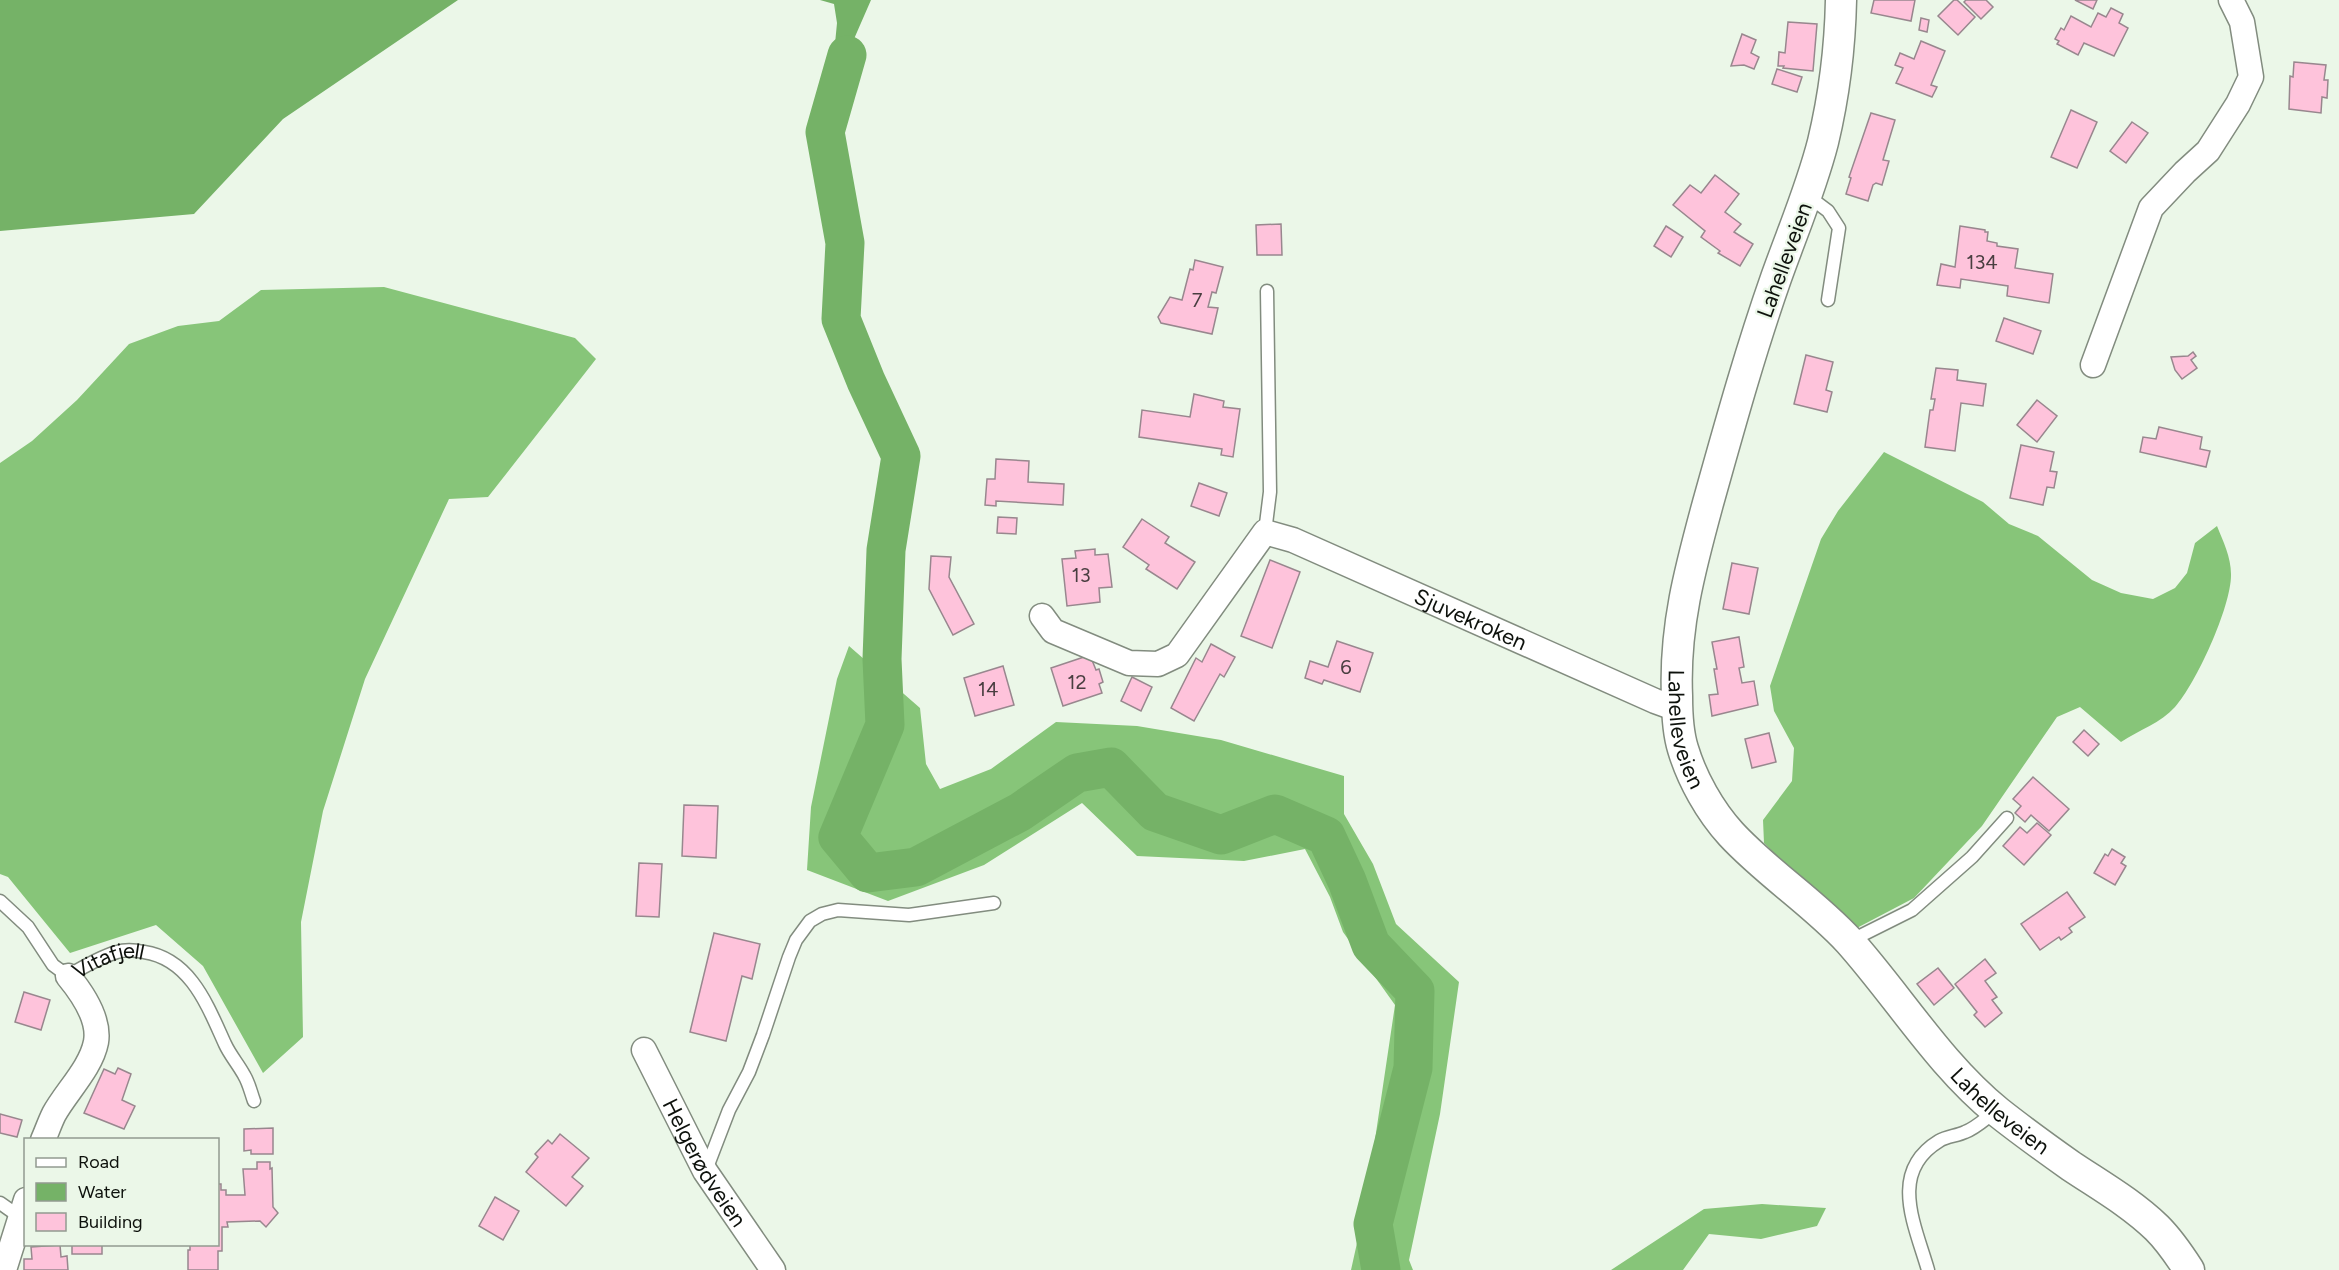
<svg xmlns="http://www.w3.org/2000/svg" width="2339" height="1270" viewBox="0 0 2339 1270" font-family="Figtree,sans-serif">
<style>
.forest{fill:#87c579}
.water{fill:#75b267}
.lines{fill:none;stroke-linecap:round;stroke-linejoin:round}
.river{stroke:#75b267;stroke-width:39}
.building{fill:#fec3db;stroke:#98878e;stroke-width:1.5}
.service-casing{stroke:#828c7f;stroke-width:15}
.minor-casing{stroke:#828c7f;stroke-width:27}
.tertiary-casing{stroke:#828c7f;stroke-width:33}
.service{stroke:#fff;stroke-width:12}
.minor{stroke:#fff;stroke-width:24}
.tertiary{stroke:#fff;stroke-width:30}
.labels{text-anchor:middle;stroke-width:4.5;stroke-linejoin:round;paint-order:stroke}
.number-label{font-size:20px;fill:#493e40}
.street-label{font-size:22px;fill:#0d110c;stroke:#ebf7e8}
</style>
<rect width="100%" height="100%" fill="#ebf7e8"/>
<g class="forest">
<polygon points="384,287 575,338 596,359 488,497 449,499 365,679 323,811 301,922 303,1037 263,1073 203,966 156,925 70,953 8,877 0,874 0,463 32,441 77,400 129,344 178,326 219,321 261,290"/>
<path d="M1884,452L1983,502L2009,524L2038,536L2092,580L2121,593L2153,599L2175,588L2187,573L2195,543L2217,526C2223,541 2231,557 2231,574C2232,605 2196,684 2175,707C2161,723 2139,730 2121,742L2080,707L2057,717L1982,826L1914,898L1853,930L1764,843L1763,820L1792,781L1794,748L1774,711L1770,686L1821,539L1838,511Z"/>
<polygon points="849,646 920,708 926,764 940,789 991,769 1056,722 1137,726 1221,740 1344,776 1344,814 1373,864 1396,924 1459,982 1440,1114 1409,1260 1413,1270 1351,1270 1365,1207 1395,1005 1343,932 1330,897 1305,849 1244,861 1137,856 1082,803 984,865 888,901 807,870 811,807 837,679"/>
<polygon points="1762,1204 1826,1208 1817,1226 1761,1239 1709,1234 1683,1270 1611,1270 1704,1209"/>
</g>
<g class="water">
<polygon points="0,0 458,0 283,119 194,214 0,231"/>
<polygon points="820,0 871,0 847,55 834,54 837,23 834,4"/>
</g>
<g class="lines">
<polyline class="river" points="847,55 825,132 845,243 841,319 866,381 901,456 886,550 882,659 885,725 838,837 868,873 916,867 1020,812 1077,773 1111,767 1155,812 1221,835 1275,814 1326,836 1347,881 1371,945 1415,991 1413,1068 1373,1224 1381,1270"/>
</g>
<g class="building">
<polygon points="1874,0 1915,0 1911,21 1871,13"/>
<polygon points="1954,0 1957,0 1975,17 1958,35 1938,16"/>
<polygon points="1966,0 1986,0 1993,7 1981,19 1964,2"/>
<polygon points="2075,0 2097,0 2093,9"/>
<polygon points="2111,8 2123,14 2119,23 2128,28 2114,56 2084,43 2078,55 2057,44 2059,41 2055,39 2061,28 2064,30 2071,16 2091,27 2098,13 2106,17"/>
<polygon points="1921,18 1929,20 1927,32 1919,30"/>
<polygon points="1788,22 1817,24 1813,71 1783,68 1784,66 1778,66 1779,52 1785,53"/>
<polygon points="1742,34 1756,40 1751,53 1759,57 1754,69 1744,65 1731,66"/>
<polygon points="1921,41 1945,51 1931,85 1937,87 1932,97 1896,83 1903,68 1895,65 1900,53 1914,59"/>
<polygon points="2294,62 2326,65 2324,80 2328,80 2327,98 2322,97 2321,113 2289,109 2290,76 2293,77"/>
<polygon points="1777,69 1802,77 1797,92 1772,84"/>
<polygon points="2071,110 2097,122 2077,168 2051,157"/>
<polygon points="1871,113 1895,120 1883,160 1889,161 1882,185 1876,183 1873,185 1868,201 1846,194 1851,178 1849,177"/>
<polygon points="2132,122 2148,133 2126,163 2110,151"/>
<polygon points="1715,175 1739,194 1725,212 1741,224 1734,232 1753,244 1740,266 1718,253 1720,251 1701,237 1705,231 1673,205 1690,185 1701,193"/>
<polygon points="1281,224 1282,255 1257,255 1256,225"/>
<polygon points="1666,226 1683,237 1671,257 1654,246"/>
<polygon points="1960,226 1985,230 1985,232 1988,232 1987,241 1997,243 1997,246 2018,249 2015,268 2053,274 2049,303 2007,296 2008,286 1961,279 1960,288 1937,285 1941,264 1955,267"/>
<polygon points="1195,260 1223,267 1216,293 1212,292 1208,307 1218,308 1212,334 1161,323 1158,317 1170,297 1182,300 1190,269 1193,270"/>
<polygon points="2004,318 2041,331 2033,354 1996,341"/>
<polygon points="2193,352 2196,356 2191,360 2197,368 2182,379 2175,370 2171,357 2188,356"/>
<polygon points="1806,355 1833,362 1826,390 1832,392 1827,412 1794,404"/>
<polygon points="1936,368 1958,370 1957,380 1986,384 1983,406 1961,403 1955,451 1925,447 1930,410 1933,410 1935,399 1931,399"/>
<polygon points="1194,394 1224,401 1223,407 1240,409 1233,457 1221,455 1222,449 1139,437 1142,410 1190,417"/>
<polygon points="2037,400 2057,416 2037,442 2017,425"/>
<polygon points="2159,427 2202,437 2200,449 2210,451 2206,467 2140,452 2143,437 2156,439"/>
<polygon points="2021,445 2054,452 2050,471 2057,472 2054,488 2047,487 2043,505 2010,498"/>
<polygon points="996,459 1029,461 1028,482 1064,484 1063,505 996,501 996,506 985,505 987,479 995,479"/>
<polygon points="1199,483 1227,493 1219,516 1191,506"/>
<polygon points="998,517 1017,518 1016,534 997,533"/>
<polygon points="1142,519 1169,537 1165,543 1195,562 1177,589 1146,569 1149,565 1123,547"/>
<polygon points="1095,549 1095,555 1108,554 1112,587 1099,588 1100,602 1067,606 1062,559 1076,558 1075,551"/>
<polygon points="931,556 951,557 949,577 974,624 953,635 929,589"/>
<polygon points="1270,560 1300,572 1272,648 1241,636"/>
<polygon points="1732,563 1758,568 1749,614 1723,609"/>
<polygon points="1739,637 1744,667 1739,668 1742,683 1754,681 1758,705 1712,716 1709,695 1718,694 1714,669 1717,669 1712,642"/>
<polygon points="1337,641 1373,653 1360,692 1324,680 1322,684 1305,678 1310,661 1328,667"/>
<polygon points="1211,644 1235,657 1224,677 1220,674 1194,721 1171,708 1196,658 1202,662"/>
<polygon points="1090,655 1096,670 1099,669 1103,682 1099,684 1102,693 1063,706 1051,668"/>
<polygon points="1003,666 1014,705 975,716 964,678"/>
<polygon points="1132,677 1152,687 1141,711 1121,701"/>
<polygon points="2084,730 2099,744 2088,756 2073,742"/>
<polygon points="1769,733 1776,762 1752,768 1745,739"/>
<polygon points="2033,777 2069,809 2049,831 2031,815 2025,822 2015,813 2021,806 2013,799"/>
<polygon points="684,805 718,806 716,858 682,856"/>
<polygon points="2037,823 2051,835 2024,865 2003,846 2020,827 2027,833"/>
<polygon points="2112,849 2125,857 2121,863 2126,866 2115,885 2094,873 2105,854 2108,856"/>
<polygon points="639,863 662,864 659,917 636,916"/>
<polygon points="2067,892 2085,917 2069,928 2072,932 2061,940 2059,937 2040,950 2021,924"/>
<polygon points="714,933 760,944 752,979 742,976 726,1041 690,1032"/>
<polygon points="1985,959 1996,973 1985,981 1997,997 1992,1000 2002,1013 1985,1027 1974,1015 1977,1012 1955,984"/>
<polygon points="1938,968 1954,988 1934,1005 1917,984"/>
<polygon points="24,992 50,1000 41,1030 15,1022"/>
<polygon points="118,1068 131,1074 122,1100 135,1106 124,1129 84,1113 104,1069 115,1074"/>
<polygon points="0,1114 22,1120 17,1137 0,1133"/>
<polygon points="273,1128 273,1154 251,1154 251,1150 244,1151 244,1129"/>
<polygon points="560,1134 589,1158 572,1177 583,1186 566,1206 526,1172 538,1157 535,1154 548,1140 552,1144"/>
<polygon points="257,1162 270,1162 270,1169 272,1168 273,1207 278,1213 266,1227 260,1221 227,1222 228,1227 222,1227 222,1251 218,1251 218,1270 188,1270 188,1250 190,1250 190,1244 218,1244 218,1184 221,1184 221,1190 226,1190 226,1195 245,1195 243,1169 257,1169"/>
<polygon points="495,1197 519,1211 503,1240 479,1226"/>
<rect x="72" y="1244" width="30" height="10"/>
<polygon points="60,1245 61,1257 67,1256 68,1270 24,1270 24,1259 32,1259 31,1247"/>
</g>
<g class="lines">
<g class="service-casing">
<g id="service">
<polyline points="1808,196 1828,211 1839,228 1828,300"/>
<polyline points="1265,532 1270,492 1267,291"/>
<path id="s1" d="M0,901L28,927L53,965L68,976C83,967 100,957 117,952C126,949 135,950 144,952C191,959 208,1007 225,1044C230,1055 238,1064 244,1075C249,1083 251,1093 254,1101"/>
<polyline points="1850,941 1912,910 1972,857 2007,818"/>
<polyline points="706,1170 729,1110 749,1072 763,1035 789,957 796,940 810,921 822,914 838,910 909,915 994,903"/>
<polyline points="0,1203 20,1217"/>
<path d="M1928,1270C1915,1225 1888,1172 1939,1141C1947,1136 1957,1136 1965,1132C1976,1128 1986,1118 1996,1111"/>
</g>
</g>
<g class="minor-casing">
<g id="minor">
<polyline points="2093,365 2151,208 2185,172 2208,151 2238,104 2251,77 2242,22 2231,0"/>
<path id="s2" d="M1042,616L1053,631L1129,663L1158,664L1177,655L1265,532L1293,540L1655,701L1677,709"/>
<path id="s3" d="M644,1050L705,1171L773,1270"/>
<path d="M43,1140C47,1131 50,1122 54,1114C66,1092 91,1068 96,1042C100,1019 82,993 68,976"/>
<polyline points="4,1270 26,1200"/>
</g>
</g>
<g class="tertiary-casing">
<g id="tertiary">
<path id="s4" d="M1841,0C1840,48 1834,96 1823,142C1811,189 1792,233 1776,278C1750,352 1729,428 1708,503C1690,569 1674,628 1677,696C1677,713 1678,733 1683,749C1692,779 1710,811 1731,834C1767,873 1813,902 1849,941C1899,997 1939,1064 1998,1112C2022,1131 2047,1149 2071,1166C2101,1186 2131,1203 2157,1228C2169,1240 2180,1256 2189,1270"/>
</g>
</g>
<use href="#service" class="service"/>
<use href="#minor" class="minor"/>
<use href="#tertiary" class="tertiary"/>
</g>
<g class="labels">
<g class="number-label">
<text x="1982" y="269">134</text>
<text x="1197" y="307">7</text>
<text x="1081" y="582">13</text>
<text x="1346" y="674">6</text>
<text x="1077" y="689">12</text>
<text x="988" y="696">14</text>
</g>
<g class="street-label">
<text transform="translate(1784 260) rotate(-70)" y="8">Lahelleveien</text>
<text dy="8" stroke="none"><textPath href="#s2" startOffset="526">Sjuvekroken</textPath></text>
<text dy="8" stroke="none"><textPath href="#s4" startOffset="753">Lahelleveien</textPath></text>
<text dy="8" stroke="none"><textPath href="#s1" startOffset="147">Vitafjell</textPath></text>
<text dy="8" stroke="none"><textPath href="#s4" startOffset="1258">Lahelleveien</textPath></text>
<text dy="8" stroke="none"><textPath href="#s3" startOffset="128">Helgerødveien</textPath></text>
</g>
</g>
<rect x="24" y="1138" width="195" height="108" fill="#ebf7e8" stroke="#929b90" stroke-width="1.5"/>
<rect x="36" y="1158" width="30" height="9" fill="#ffffff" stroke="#929b90" stroke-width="1.5"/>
<text x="78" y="1168" font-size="18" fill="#0d110c">Road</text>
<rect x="36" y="1183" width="30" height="18" fill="#75b267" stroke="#929b90" stroke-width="1.5"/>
<text x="78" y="1198" font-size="18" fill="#0d110c">Water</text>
<rect x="36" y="1213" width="30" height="18" fill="#fec3db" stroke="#929b90" stroke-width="1.5"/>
<text x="78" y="1228" font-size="18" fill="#0d110c">Building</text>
</svg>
